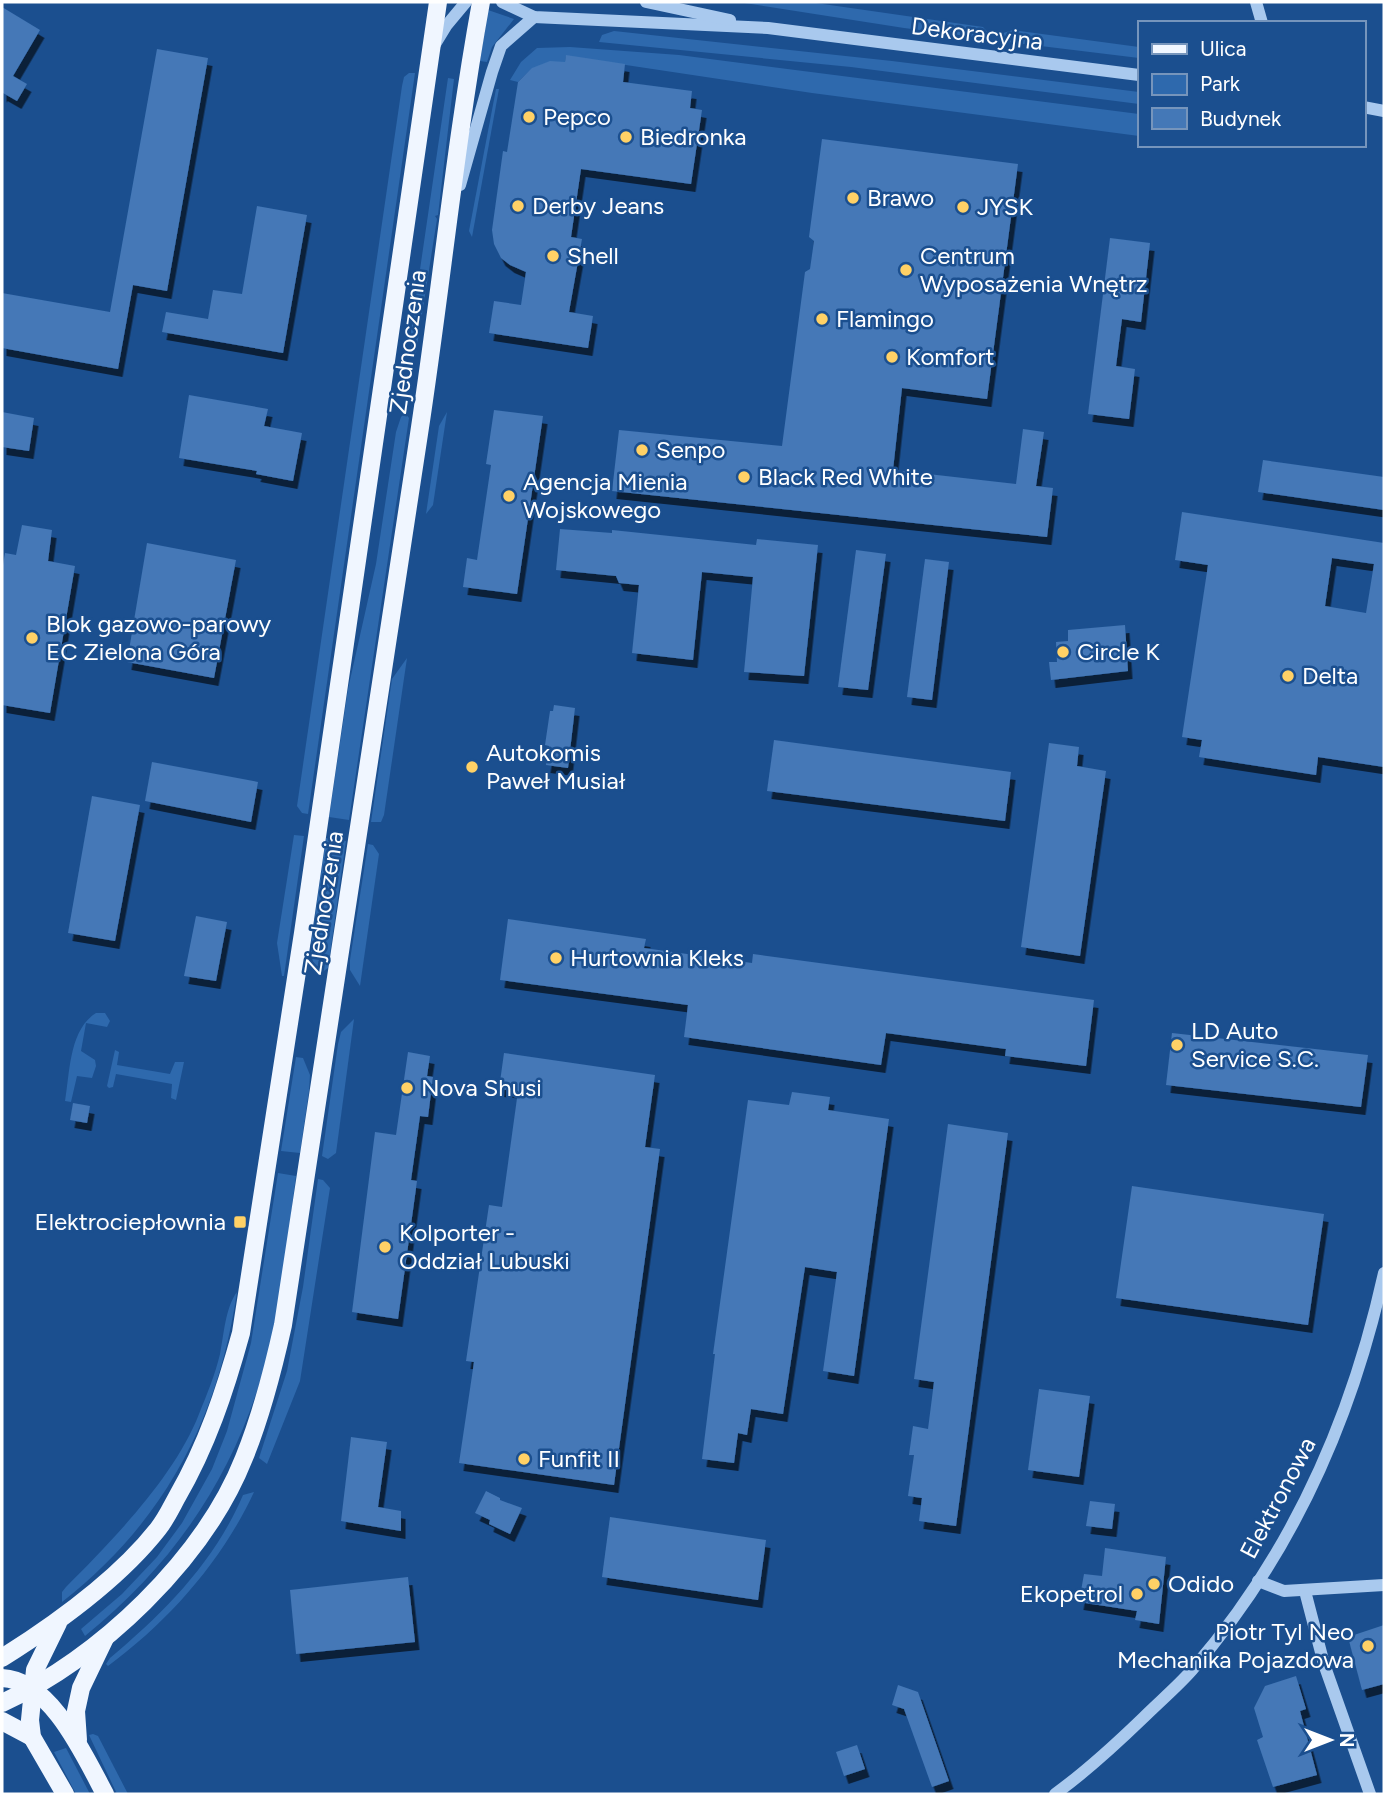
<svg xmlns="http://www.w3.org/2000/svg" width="1386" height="1796" viewBox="0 0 1386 1796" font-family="Figtree,sans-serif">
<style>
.green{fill:#2e69ad}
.building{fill:#4478b7;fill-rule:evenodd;filter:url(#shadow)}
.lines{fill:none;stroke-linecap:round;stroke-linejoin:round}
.minor{stroke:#a9c9ee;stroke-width:12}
.major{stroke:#f0f6ff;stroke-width:18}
.poi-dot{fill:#ffd166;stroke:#1b4f8f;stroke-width:2.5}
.labels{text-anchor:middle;stroke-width:5;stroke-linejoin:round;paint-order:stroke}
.street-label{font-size:24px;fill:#fff;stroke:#1b4f8f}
.poi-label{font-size:24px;fill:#fff;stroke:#1b4f8f;text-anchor:start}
</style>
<defs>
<filter id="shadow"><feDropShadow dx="4.5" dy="8" stdDeviation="0" flood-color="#0009"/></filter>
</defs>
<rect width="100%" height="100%" fill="#1b4f8f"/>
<g class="green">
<polygon points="738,2 809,2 983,27 991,36 990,39 904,28"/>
<polygon points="488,10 514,19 492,47 487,62 480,61"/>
<polygon points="1013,30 1139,47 1139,58 1000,41 1000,34"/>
<polygon points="614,31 892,61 1139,92 1139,104 851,67 599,42 602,35"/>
<path d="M570,47L679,55L1139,114V136L812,93L566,56L565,62C543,61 532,67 518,82L510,80L521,62L537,48Z"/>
<polygon points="409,73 415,73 308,814 302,813 297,806 402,86 404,77"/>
<polygon points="448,78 454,79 438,215 435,216 437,219 415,359 411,351 411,331"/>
<polygon points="496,89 499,89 472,237 469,231"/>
<polygon points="447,412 433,505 426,514 439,426"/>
<polygon points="405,413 409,418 349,820 329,817 348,689 376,564 396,432 401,417"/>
<polygon points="407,658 384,815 381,822 371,822 392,679"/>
<polygon points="294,835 304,836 284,976 282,976 277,943"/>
<path d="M326,838L346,841L328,968L321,973C312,967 311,955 311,945Z"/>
<polygon points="368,844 373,845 379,854 360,986 350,970 350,960"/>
<path d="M96,1013H105L110,1021L107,1027L86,1023L81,1051L95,1060L96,1066L92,1078L77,1076L71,1102L65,1101C70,1072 69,1030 96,1013Z"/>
<polygon points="354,1019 336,1153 328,1159 322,1156 338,1044 341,1032"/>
<polygon points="115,1050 119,1052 117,1065 170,1074 175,1062 184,1062 176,1100 171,1098 172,1084 116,1074 113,1087 109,1088 107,1086"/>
<polygon points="296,1057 303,1058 310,1075 309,1091 300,1153 281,1151"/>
<path d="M278,1173L296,1176C289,1226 285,1279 274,1329C246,1456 186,1554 85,1636L81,1629L122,1594L157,1557L182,1523L212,1469L227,1431L251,1343Z"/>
<polygon points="318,1179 323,1180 330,1188 300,1381 267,1464 259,1458 287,1371 303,1287"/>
<path d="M237,1292C218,1420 164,1522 62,1602V1592L66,1587C113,1540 175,1476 199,1414C207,1394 215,1375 220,1354C224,1335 225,1308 237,1292Z"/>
<path d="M254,1492C222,1561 169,1621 108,1666L106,1664L110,1658C165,1612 215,1561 243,1495Z"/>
<polygon points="93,1734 98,1736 128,1794 117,1794 89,1735"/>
<polygon points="66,1748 90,1794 76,1794 54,1752"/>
</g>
<g class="building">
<polygon points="2,7 40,30 13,76 27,84 17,101 3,93 2,95"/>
<polygon points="157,49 208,58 167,291 133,285 118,369 2,348 2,293 110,312"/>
<polygon points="566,55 625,64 623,82 692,91 690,108 702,110 691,184 581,169 571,237 582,239 569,312 593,316 588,348 489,333 494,301 521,305 526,272 510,265 501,258 494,244 492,230 503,151 507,152 518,82 532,68 550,61 565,62"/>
<polygon points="822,139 1018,164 987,399 902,388 893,470 1016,484 1023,429 1044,432 1036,486 1053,488 1047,537 612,491 619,430 782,446 805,272 810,269 814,241 809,237"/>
<polygon points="257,206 307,215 283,353 162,332 166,312 208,319 213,290 242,294"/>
<polygon points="1110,238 1150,243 1141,322 1122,319 1116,366 1135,369 1129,419 1088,414"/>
<polygon points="189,395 268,409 264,426 302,433 293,481 256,474 257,471 179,458"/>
<polygon points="494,410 543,416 517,594 463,587 467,558 477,560 491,465 486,464"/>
<polygon points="2,412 34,418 29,451 2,447"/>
<polygon points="1263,460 1384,477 1384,510 1258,492"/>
<path d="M1182,512L1384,543V767L1318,757L1316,775L1199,757L1202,740L1182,737L1208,565L1175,560ZM1332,558L1374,564L1366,613L1325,606Z"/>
<polygon points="22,525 52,530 48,561 75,566 50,713 2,705 2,571 5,553 16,555"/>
<polygon points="560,529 612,533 612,530 756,545 757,539 818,545 804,676 744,672 753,577 702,572 693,660 632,653 639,585 619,583 616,576 556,570"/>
<polygon points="147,543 236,560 214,678 127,662"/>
<polygon points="856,550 886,554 868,690 838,687"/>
<polygon points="925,559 949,562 932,700 907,697"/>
<polygon points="1125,625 1128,671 1051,680 1049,662 1057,662 1056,642 1068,641 1068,630"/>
<polygon points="554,705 575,708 568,768 546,765 549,746 545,745 550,711 553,711"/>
<polygon points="774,740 1011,772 1005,821 767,791"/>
<polygon points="1049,743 1079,747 1077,766 1106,771 1080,956 1021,947"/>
<polygon points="152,762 258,782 251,822 145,801"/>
<polygon points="92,796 140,805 115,941 68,933"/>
<polygon points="196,916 227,922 216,981 184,976"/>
<polygon points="508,919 646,939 644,948 752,963 753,954 1094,1000 1086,1066 1005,1056 1006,1049 886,1033 881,1065 684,1037 688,1005 500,980"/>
<polygon points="1172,1033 1368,1055 1361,1107 1166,1085"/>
<polygon points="408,1052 430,1056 427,1076 433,1077 428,1117 420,1116 411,1180 417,1181 398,1319 352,1312 375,1132 396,1135"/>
<polygon points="504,1053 655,1075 645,1147 660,1149 614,1485 459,1463 474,1362 466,1361 489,1205 502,1207 518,1091 499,1089"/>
<polygon points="792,1092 830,1097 828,1110 889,1119 854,1376 823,1371 837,1272 805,1267 783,1414 751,1409 747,1435 738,1433 734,1463 702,1459 715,1354 713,1354 748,1100 789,1105"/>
<polygon points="73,1103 90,1106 87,1123 70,1120"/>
<polygon points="948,1124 1008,1133 956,1526 919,1521 922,1498 908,1496 914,1455 909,1455 913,1426 928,1429 934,1382 914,1379"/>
<polygon points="1132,1186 1324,1214 1308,1325 1116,1298"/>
<polygon points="1039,1389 1090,1396 1079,1477 1028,1470"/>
<polygon points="351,1437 387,1442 378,1507 401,1511 401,1531 341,1521"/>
<polygon points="486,1491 500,1498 500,1500 522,1508 510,1534 489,1524 490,1520 475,1513"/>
<polygon points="1090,1501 1115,1504 1112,1529 1086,1526"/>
<polygon points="610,1517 766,1540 758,1600 602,1577"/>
<polygon points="1105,1548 1166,1557 1159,1624 1135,1620 1137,1611 1079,1602 1084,1574 1102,1576"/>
<polygon points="408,1577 415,1642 296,1654 290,1590"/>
<polygon points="1384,1625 1384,1684 1362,1690 1348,1637"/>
<polygon points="1296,1676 1306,1709 1300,1711 1317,1775 1273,1787 1257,1740 1263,1737 1254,1708 1265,1686"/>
<polygon points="898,1685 918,1692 949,1781 932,1787 904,1709 892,1705"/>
<polygon points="857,1745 865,1769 844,1776 836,1752"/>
</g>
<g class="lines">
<g class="minor">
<polyline points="502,2 534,17 768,28 1139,75"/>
<polyline points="646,2 730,20"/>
<polyline points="1256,2 1262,23"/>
<polyline points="435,44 446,26 466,2"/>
<polyline points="1363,107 1384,111"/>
<polyline points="460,185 492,72 501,46 534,17"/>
<polyline points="1258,1581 1284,1591 1384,1585"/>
<polyline points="1305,1591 1324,1664 1370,1794"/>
<path d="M1055,1794C1087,1771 1114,1746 1143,1718C1159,1702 1177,1687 1192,1670C1291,1556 1352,1418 1384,1273"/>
</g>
<g class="major">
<polyline points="58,1623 35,1670 30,1720 32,1737 65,1794"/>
<path d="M2,1658C56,1624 118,1580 158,1529C166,1519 171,1508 177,1497C207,1445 225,1391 241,1333L303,933L438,2"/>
<path d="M2,1678C51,1680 85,1757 105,1794"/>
<path d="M2,1703C99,1659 204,1559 244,1458C262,1414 273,1370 283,1325C329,1028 375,731 419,434C441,290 455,145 481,2"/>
<polyline points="2,1721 32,1737"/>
<polyline points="78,1740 76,1711 81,1688 105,1638"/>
</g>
</g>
<g class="poi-dot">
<circle cx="529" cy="117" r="7"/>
<circle cx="626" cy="137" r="7"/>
<circle cx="853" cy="198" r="7"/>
<circle cx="518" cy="206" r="7"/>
<circle cx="963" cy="207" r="7"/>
<circle cx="553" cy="256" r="7"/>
<circle cx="906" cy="270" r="7"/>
<circle cx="822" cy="319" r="7"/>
<circle cx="892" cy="357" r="7"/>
<circle cx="642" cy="450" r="7"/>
<circle cx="744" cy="477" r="7"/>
<circle cx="509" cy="496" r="7"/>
<circle cx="32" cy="638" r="7"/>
<circle cx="1063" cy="652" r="7"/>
<circle cx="1288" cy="676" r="7"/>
<circle cx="472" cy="767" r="7"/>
<circle cx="556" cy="958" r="7"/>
<circle cx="1177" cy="1045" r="7"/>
<circle cx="407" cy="1088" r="7"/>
<rect x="233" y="1215" width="14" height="14" rx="3.5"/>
<circle cx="385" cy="1247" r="7"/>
<circle cx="524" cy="1459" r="7"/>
<circle cx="1154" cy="1584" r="7"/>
<circle cx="1137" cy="1594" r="7"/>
<circle cx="1368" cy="1646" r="7"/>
</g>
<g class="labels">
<g class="street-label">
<text transform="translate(977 34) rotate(7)" y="8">Dekoracyjna</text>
<text transform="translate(408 342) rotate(-82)" y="8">Zjednoczenia</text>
<text transform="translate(324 903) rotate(-81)" y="8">Zjednoczenia</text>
<text transform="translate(1278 1498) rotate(-62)" y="8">Elektronowa</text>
</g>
<g class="poi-label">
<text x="543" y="125">Pepco</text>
<text x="640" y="145">Biedronka</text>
<text x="867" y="206">Brawo</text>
<text x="532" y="214">Derby Jeans</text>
<text x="977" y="215">JYSK</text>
<text x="567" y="264">Shell</text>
<text x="920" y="264">Centrum<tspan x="920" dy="28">Wyposażenia Wnętrz</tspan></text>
<text x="836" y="327">Flamingo</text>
<text x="906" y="365">Komfort</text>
<text x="656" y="458">Senpo</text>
<text x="758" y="485">Black Red White</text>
<text x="523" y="490">Agencja Mienia<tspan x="523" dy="28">Wojskowego</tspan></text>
<text x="46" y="632">Blok gazowo-parowy<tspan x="46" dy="28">EC Zielona Góra</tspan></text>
<text x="1077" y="660">Circle K</text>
<text x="1302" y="684">Delta</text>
<text x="486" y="761">Autokomis<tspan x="486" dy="28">Paweł Musiał</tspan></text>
<text x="570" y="966">Hurtownia Kleks</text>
<text x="1191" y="1039">LD Auto<tspan x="1191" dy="28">Service S.C.</tspan></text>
<text x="421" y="1096">Nova Shusi</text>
<text x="226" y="1230" text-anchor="end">Elektrociepłownia</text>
<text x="399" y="1241">Kolporter -<tspan x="399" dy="28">Oddział Lubuski</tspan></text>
<text x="538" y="1467">Funfit II</text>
<text x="1168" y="1592">Odido</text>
<text x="1123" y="1602" text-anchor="end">Ekopetrol</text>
<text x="1354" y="1640" text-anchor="end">Piotr Tyl Neo<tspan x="1354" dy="28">Mechanika Pojazdowa</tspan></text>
</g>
</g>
<rect width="1386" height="1796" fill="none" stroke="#ffffff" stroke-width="7"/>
<rect x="1138" y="21" width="228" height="126" fill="#1b4f8f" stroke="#7695bc" stroke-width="2"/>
<rect x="1152" y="44" width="35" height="10" fill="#f0f6ff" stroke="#7695bc" stroke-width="2"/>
<text x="1200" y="56" font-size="21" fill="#ffffff">Ulica</text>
<rect x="1152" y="74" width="35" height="21" fill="#2e69ad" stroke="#7695bc" stroke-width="2"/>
<text x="1200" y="91" font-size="21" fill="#ffffff">Park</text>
<rect x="1152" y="108" width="35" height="21" fill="#4478b7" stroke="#7695bc" stroke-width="2"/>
<text x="1200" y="126" font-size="21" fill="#ffffff">Budynek</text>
<g transform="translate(1330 1740) rotate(90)" stroke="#1b4f8f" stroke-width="5" paint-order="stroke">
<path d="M0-5L12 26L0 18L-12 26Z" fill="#ffffff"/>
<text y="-10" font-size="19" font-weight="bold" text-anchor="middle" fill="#ffffff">N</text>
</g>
</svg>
